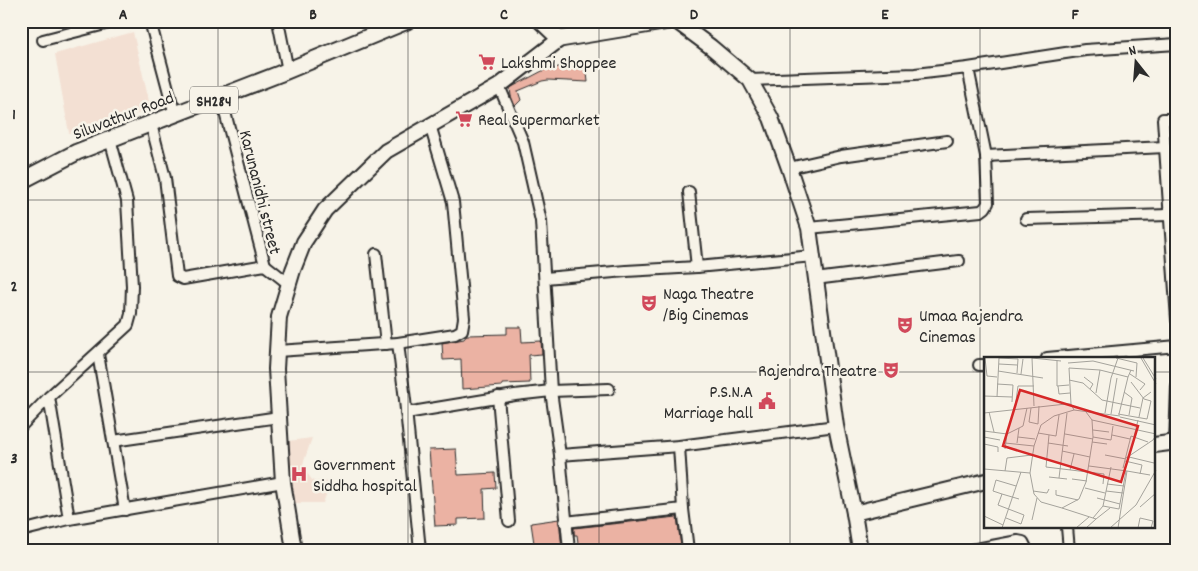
<svg xmlns="http://www.w3.org/2000/svg" width="1198" height="571" viewBox="0 0 1198 571" font-family="Dekko,sans-serif">
<style>
.built{fill:#f3e0d3}
.building{fill:#ebb2a3;stroke:#2b2b2b}
.lines{fill:none;stroke-linecap:round;stroke-linejoin:round}
.street-casing{stroke:#2b2b2b;stroke-width:14}
.secondary-casing{stroke:#2b2b2b;stroke-width:18}
.primary-casing{stroke:#2b2b2b;stroke-width:19}
.street{stroke:#f7f3e8;stroke-width:10}
.secondary{stroke:#f7f3e8;stroke-width:14}
.primary{stroke:#f7f3e8;stroke-width:15}
.grid{fill:none;stroke:#2b2b2b;stroke-width:1;stroke-opacity:0.55}
.labels{text-anchor:middle;stroke-width:5;stroke-linejoin:round;paint-order:stroke}
.shield{fill:#f7f3e8;stroke:#686764;stroke-width:1}
.shield-label{font-size:16px;font-weight:bold;fill:#2b2b2b}
.poi-label{font-size:18px;fill:#2b2b2b;stroke:#f7f3e8;text-anchor:start}
.street-label{font-size:18px;fill:#2b2b2b;stroke:#f7f3e8}
.inset-road{fill:none;stroke:#a5a39c;stroke-width:1}
.view{fill:#d62828;fill-opacity:0.15;stroke:#d62828;stroke-width:2.5}
.inset-edge{fill:none;stroke:#2b2b2b;stroke-width:2.5}
.neatline{fill:none;stroke:#2b2b2b;stroke-width:2}
.grid-label{font-size:16px;text-anchor:middle;font-weight:bold;fill:#2b2b2b}
</style>
<rect width="100%" height="100%" fill="#f7f3e8"/>
<filter id="ink" filterUnits="userSpaceOnUse"><feTurbulence type="fractalNoise" baseFrequency=".02" numOctaves="2"/><feDisplacementMap in="SourceGraphic" scale="10" xChannelSelector="R" yChannelSelector="G"/><feConvolveMatrix kernelMatrix="1 2 1 2 8 2 1 2 1" color-interpolation-filters="sRGB"/></filter>
<g filter="url(#ink)">
<g class="built">
<polygon points="133,32 151,110 69,133 55,54"/>
<polygon points="312,438 302,467 313,481 331,482 323,503 292,503 288,441"/>
</g>
<g class="building">
<polygon points="586,63 588,82 548,80 542,81 518,91 521,100 515,106 511,96 510,88 546,69"/>
<polygon points="507,327 521,327 522,342 541,341 542,354 529,355 530,383 502,384 502,386 462,389 461,359 443,360 442,343 464,339 467,335 507,334"/>
<polygon points="456,449 458,475 495,473 496,488 484,489 485,518 458,519 458,525 435,526 429,450"/>
<polygon points="677,517 681,546 655,550 579,550 577,535 574,535 574,528"/>
<polygon points="559,519 562,550 535,550 531,523"/>
</g>
<g class="lines">
<g class="street-casing">
<g id="street">
<polyline points="150,21 175,115"/>
<polyline points="278,21 288,71"/>
<polyline points="43,40 117,21"/>
<polyline points="750,80 915,74 968,68 1085,50 1177,44"/>
<polyline points="499,86 523,142 541,221 551,391 560,455 569,550"/>
<polyline points="1177,119 1163,119 1177,320"/>
<polyline points="151,124 165,178 177,276 183,279 265,265 221,97"/>
<polyline points="986,156 1165,147"/>
<polyline points="789,168 841,156 947,141"/>
<polyline points="689,192 697,267"/>
<polyline points="1026,219 1169,215"/>
<polyline points="809,228 981,211 985,208 988,203 986,156 968,68"/>
<polyline points="376,254 386,344"/>
<polyline points="265,265 289,284"/>
<polyline points="545,278 626,271 697,267 813,256"/>
<polyline points="815,279 959,261"/>
<polyline points="398,343 405,400 420,550"/>
<polyline points="277,351 398,343 455,334 462,330 464,318 453,202 430,125"/>
<polyline points="98,354 125,510"/>
<polyline points="1047,358 1177,346"/>
<polyline points="979,365 986,365"/>
<polyline points="49,397 69,519"/>
<polyline points="498,397 509,521"/>
<polyline points="406,413 515,395 551,391 609,389"/>
<polyline points="21,426 49,397 128,325 131,314 132,286 127,201 110,139"/>
<polyline points="113,441 279,417"/>
<polyline points="1175,442 1177,386"/>
<polyline points="679,446 683,509 688,550"/>
<polyline points="560,455 679,446 836,426"/>
<polyline points="565,522 683,509"/>
<polyline points="1067,527 1069,550"/>
<polyline points="21,531 69,519 283,482"/>
<polyline points="971,550 1018,541 1023,542 1027,550"/>
</g>
</g>
<g class="secondary-casing">
<g id="secondary">
<polyline points="676,21 711,47 750,80 771,118 789,168 809,228 836,426 854,513 860,550"/>
<polyline points="1154,445 1177,442"/>
<polyline points="854,513 986,481"/>
<polyline points="294,550 283,482 276,369 279,317 293,270 304,242 325,210 386,151 499,86 560,39"/>
</g>
</g>
<g class="primary-casing">
<g id="primary">
<polyline points="541,21 560,39 669,21"/>
<polyline points="21,181 77,152 279,74 407,21"/>
</g>
</g>
<use href="#street" class="street"/>
<use href="#secondary" class="secondary"/>
<use href="#primary" class="primary"/>
</g>
</g>
<path class="grid" d="M218,21V550M408,21V550M599,21V550M790,21V550M980,21V550M21,200H1177M21,372H986M1154,372H1177"/>
<defs>
<g id="supermarket-bare" transform="scale(1.35)"><path d="M-6-5.5h2.5l.6 2H6L4.5 2H-2.5L-4.4-4H-6ZM-1.5 3.2a1.3 1.3 0 1 0 .1 0ZM3 3.2a1.3 1.3 0 1 0 .1 0Z" fill="#d1495b" stroke="#f7f3e8" stroke-width="2.5" paint-order="stroke"/></g>
<g id="theatre-bare" transform="scale(1.35)"><path d="M-5-5.5Q0-4 5-5.5V0Q5 5 0 6Q-5 5-5 0ZM-3.3-2.5H-1v1.5H-3.3ZM1-2.5H3.3v1.5H1ZM-2.8 1Q0 5.5 2.8 1Z" fill="#d1495b" stroke="#f7f3e8" stroke-width="2.5" paint-order="stroke"/></g>
<g id="civic-bare" transform="scale(1.35)"><path d="M-.6-6.5H3V-4.5H.6V-3L4-1V1h2V6H-6V1h2V-1L-.6-3ZM-1.2 2.5V6h2.4V2.5Z" fill="#d1495b" stroke="#f7f3e8" stroke-width="2.5" paint-order="stroke"/></g>
<g id="hospital-bare" transform="scale(1.35)"><path d="M-5-5h3v3.5h4V-5h3V5h-3V1.5h-4V5h-3Z" fill="#d1495b" stroke="#f7f3e8" stroke-width="2.5" paint-order="stroke"/></g>
</defs>
<g fill-rule="evenodd">
<use href="#supermarket-bare" x="487" y="62"/>
<use href="#supermarket-bare" x="464" y="119"/>
<use href="#theatre-bare" x="649" y="303"/>
<use href="#theatre-bare" x="905" y="325"/>
<use href="#theatre-bare" x="891" y="370"/>
<use href="#civic-bare" x="767" y="401"/>
<use href="#hospital-bare" x="299" y="474"/>
</g>
<g class="labels">
<rect class="shield" x="190" y="86.5" width="48" height="27" rx="4"/>
<g class="shield-label">
<text x="214" y="106">SH284</text>
</g>
<g class="poi-label">
<text x="501" y="68">Lakshmi Shoppee</text>
<text x="478" y="125">Real Supermarket</text>
<text x="663" y="299">Naga Theatre<tspan x="663" dy="21">/Big Cinemas</tspan></text>
<text x="919" y="321">Umaa Rajendra<tspan x="919" dy="21">Cinemas</tspan></text>
<text x="877" y="376" text-anchor="end">Rajendra Theatre</text>
<text x="753" y="397" text-anchor="end">P.S.N.A<tspan x="753" dy="21">Marriage hall</tspan></text>
<text x="313" y="470">Government<tspan x="313" dy="21">Siddha hospital</tspan></text>
</g>
<g class="street-label">
<text transform="translate(123 115) rotate(-21)" y="6">Siluvathur Road</text>
<text transform="translate(261 192) rotate(76)" y="6">Karunanidhi street</text>
</g>
</g>
<g transform="translate(984 357)">
<rect width="171" height="171" fill="#f7f3e8"/>
<path class="inset-road" d="M1,1L3,19L13,20M15,1L34,2L33,16M48,1L50,49M48,1L77,4M132,1L153,6L152,20M157,1L172,27M159,1L172,22M73,3V29L85,28M84,6L109,4L150,14M15,7L33,8M85,11L116,13L144,20L147,13M85,11L87,47M14,14L59,21M37,17L39,2M146,17L161,27L156,33M100,20L109,27L106,32M85,23L99,26L118,43L156,51M147,25L160,42L167,44L163,62M13,27L29,28L28,45M74,29L75,37L86,36M140,35L148,41L145,58M112,36L116,13M0,39L28,40M13,40L15,1M31,51L34,29H50M47,51L45,65L54,67L55,49M5,55L10,75M0,56L82,47H87L90,53L136,59M121,56L127,21L134,1M127,57L133,21M134,57L163,62M135,57L144,20M136,60L172,68M155,60L159,41L167,35M108,63L172,77M109,73L125,75M0,74L23,77L39,69L43,51M54,76L72,79L75,58M81,77L109,82M65,78L62,110L120,117L119,127M128,78L146,82M0,80L16,83M34,80L51,82M109,80L127,83L129,69M150,80L154,63M108,85L123,87M21,86L50,89M33,86L35,71M64,86L84,89M0,87L14,90V95M21,92L23,77M78,94L106,100M121,98L142,102M145,100L170,106M142,101L169,83L172,78M141,104L158,108L156,117M105,109L143,114L134,171M139,111L147,79L164,85M0,112L46,116L50,89L57,68L70,59L90,53M86,113L90,97M21,114L23,101L48,98M143,114L166,118M46,116L50,137L57,145L78,151L95,142L102,125L109,80L108,63L102,55M65,120L83,122M75,121L83,56M88,122L103,124M123,127L140,129M101,131L121,136M72,133V138L94,143M49,134L63,136L65,132M122,134L139,136M18,137L35,142M113,141L136,147M119,149L135,152L142,114M156,150L172,136M78,151L112,162L102,171M0,159L19,168M22,161L37,167L40,158L14,148L18,137L9,134L12,123L32,129M109,161L119,149L127,110M112,162L126,151M48,163L53,141M18,171L37,115M92,171L105,160M126,171L152,148L172,113M154,171L156,161L169,164L167,171"/>
<path class="view" d="M36,33L154,69L137,125L19,89Z"/>
<rect width="171" height="171" class="inset-edge"/>
</g>
<rect width="1198" height="571" fill="none" stroke="#f7f3e8" stroke-width="55"/>
<g transform="translate(1136 62) rotate(343)" stroke="#f7f3e8" stroke-width="4" paint-order="stroke">
<path d="M0-4L9 19L0 12L-9 19Z" fill="#2b2b2b"/>
<text y="-8" font-size="14" font-weight="bold" text-anchor="middle" fill="#2b2b2b">N</text>
</g>
<rect x="28" y="28" width="1142" height="516" class="neatline"/>
<g class="grid-label">
<text x="123" y="19">A</text>
<text x="313" y="19">B</text>
<text x="504" y="19">C</text>
<text x="694" y="19">D</text>
<text x="885" y="19">E</text>
<text x="1075" y="19">F</text>
<text x="14" y="119">1</text>
<text x="14" y="291">2</text>
<text x="14" y="463">3</text>
</g>
</svg>
